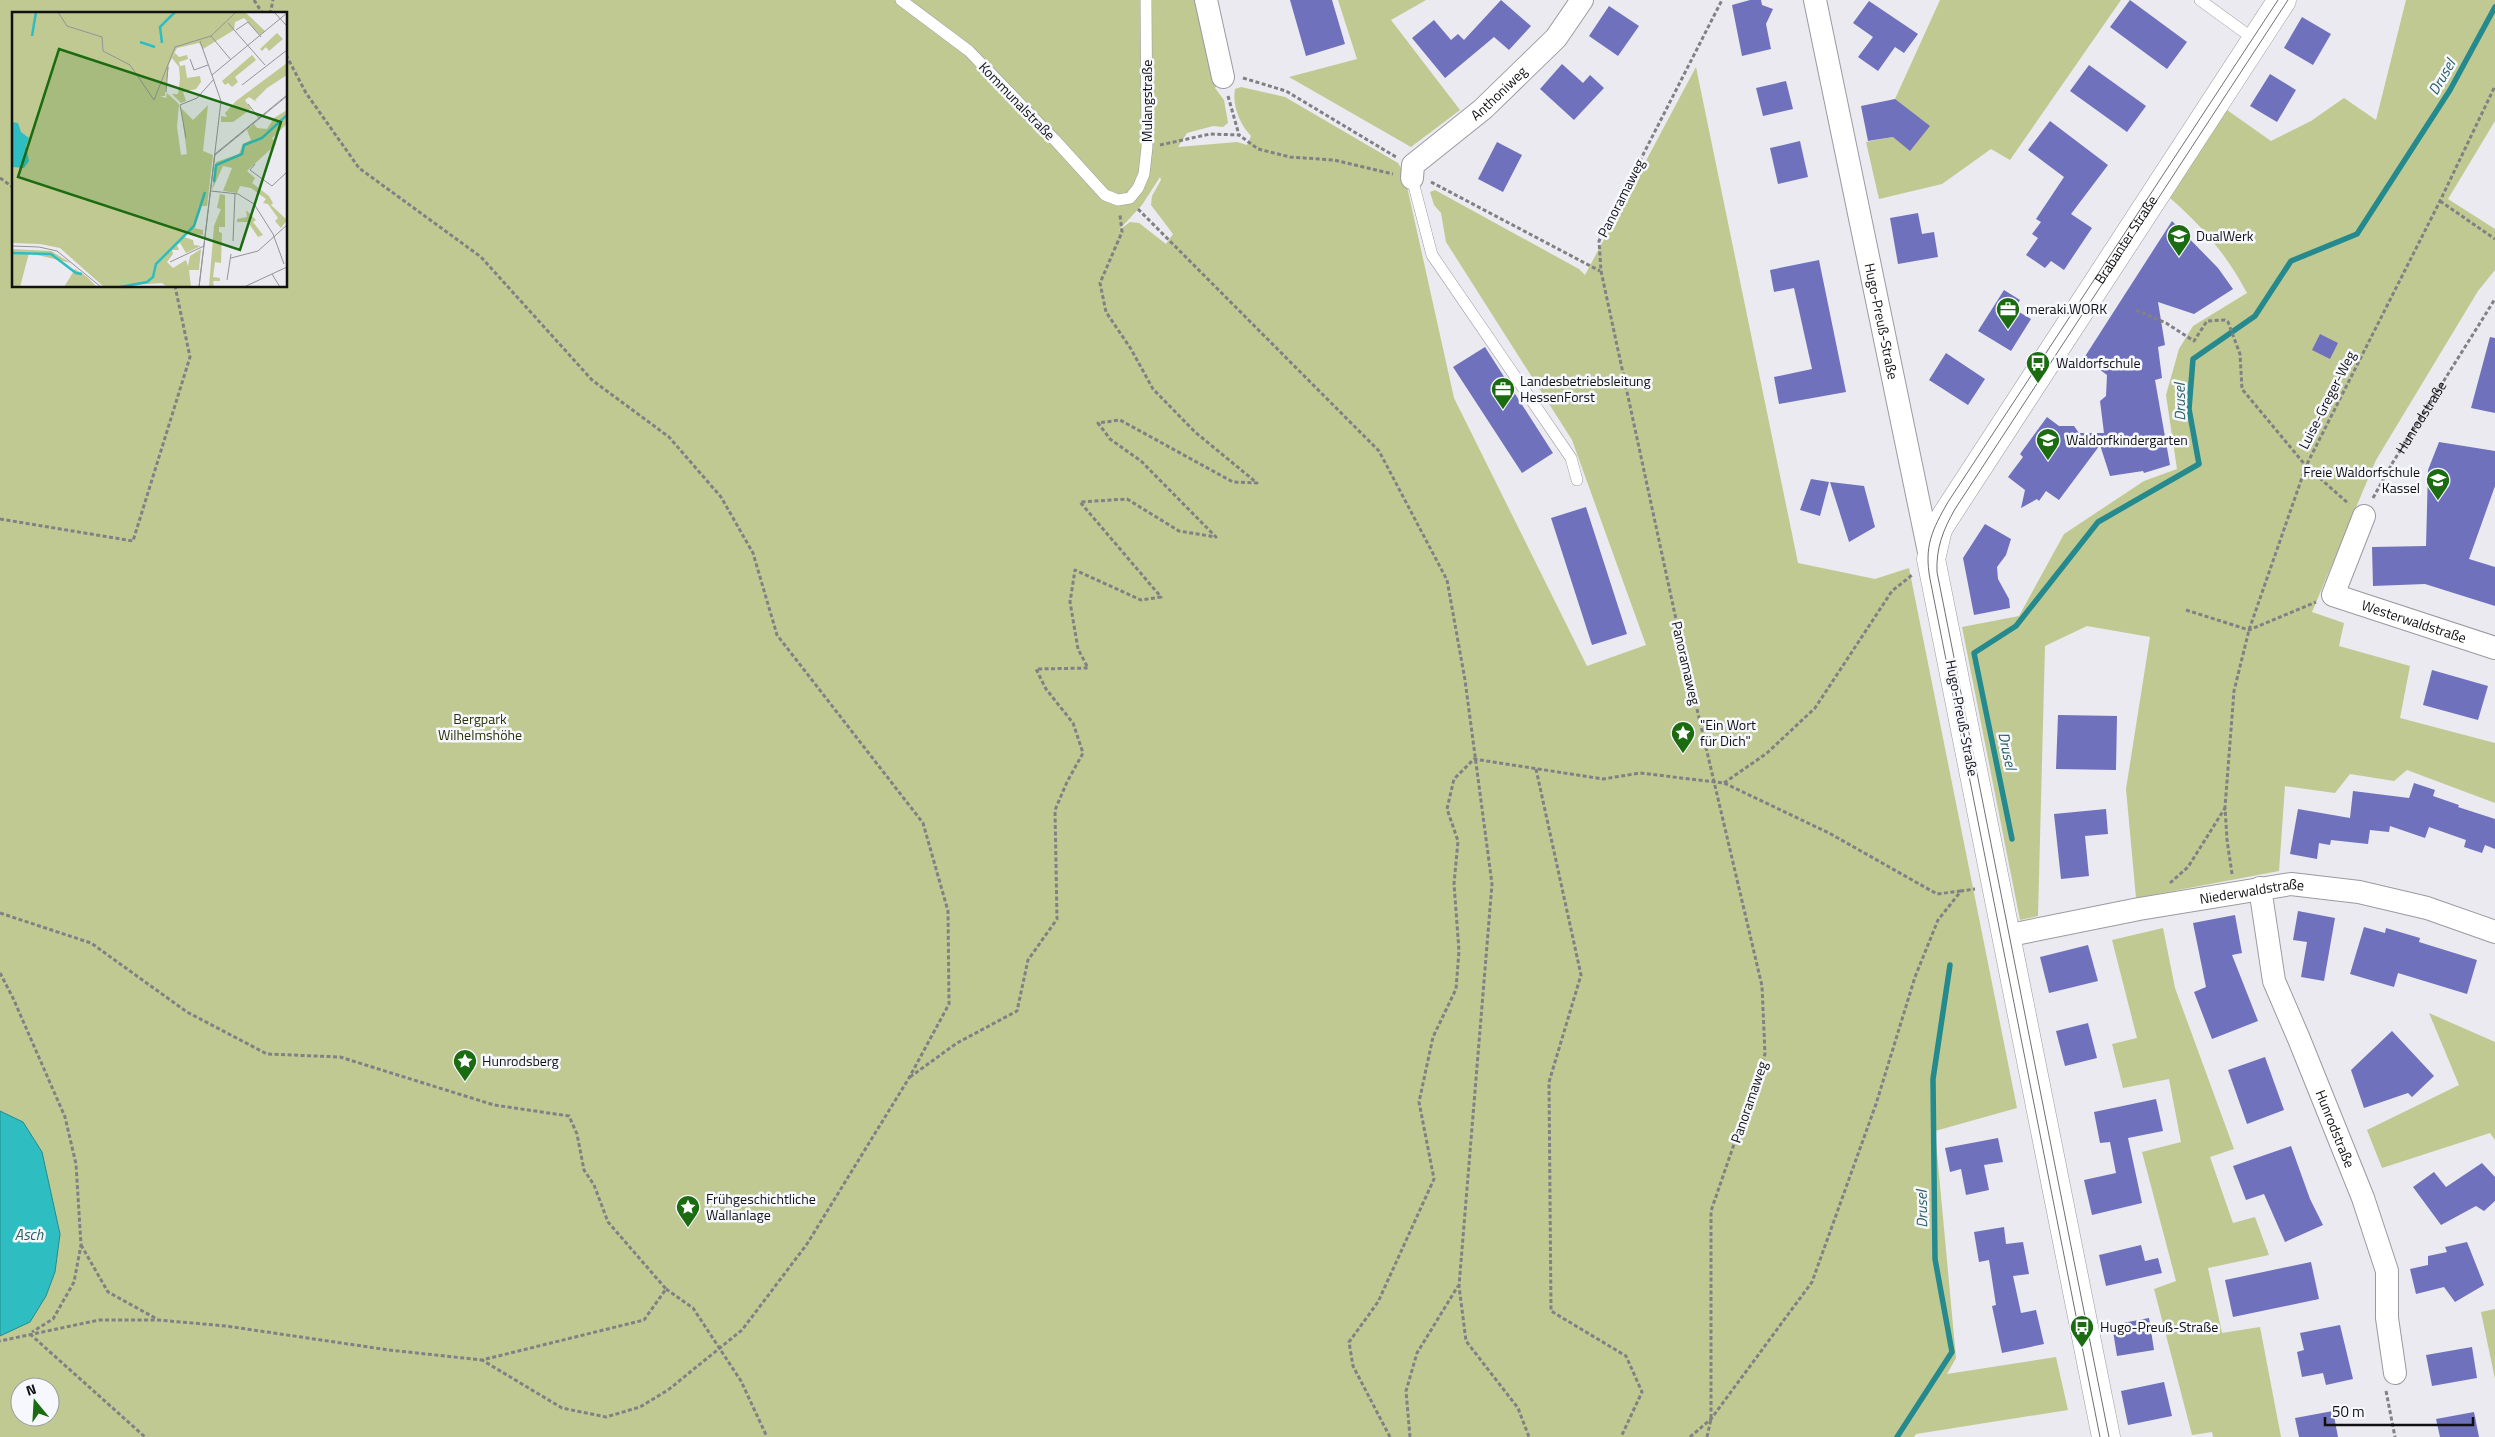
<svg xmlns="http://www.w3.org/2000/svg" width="2495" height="1437" viewBox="0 0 2495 1437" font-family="'Titillium Web',sans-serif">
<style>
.green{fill:#c0c991;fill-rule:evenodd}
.water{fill:#2ebec1;stroke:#258a8d}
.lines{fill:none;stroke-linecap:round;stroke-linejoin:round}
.stream{stroke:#258a8d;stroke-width:5.5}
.building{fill:#7071bd}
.service-casing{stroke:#9a9aa0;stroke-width:12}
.minor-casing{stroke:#9a9aa0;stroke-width:24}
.tertiary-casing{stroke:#9a9aa0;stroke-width:29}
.path{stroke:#818185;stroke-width:3;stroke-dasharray:4 2.5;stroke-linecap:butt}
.service{stroke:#fff;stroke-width:11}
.minor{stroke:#fff;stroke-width:22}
.tertiary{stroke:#fff;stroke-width:28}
.tram{stroke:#707074;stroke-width:1}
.labels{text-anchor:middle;stroke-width:5;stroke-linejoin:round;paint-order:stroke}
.street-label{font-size:14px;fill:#111113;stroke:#f7f8fe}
.poi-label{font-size:14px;fill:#111113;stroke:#f7f8fe;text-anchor:start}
.park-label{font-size:14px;fill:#2c310a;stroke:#f7f8fe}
.water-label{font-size:15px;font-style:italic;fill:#265d5f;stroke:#f7f8fe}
.inset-river{fill:none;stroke:#2ebec1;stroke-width:2.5}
.inset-road{fill:none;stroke:#939398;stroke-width:1}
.view{fill:#1b6c11;fill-opacity:0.15;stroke:#1b6c11;stroke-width:2.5}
.inset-edge{fill:none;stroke:#111113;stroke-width:2.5}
</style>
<rect width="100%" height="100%" fill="#eaeaf0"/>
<g class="green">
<path d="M0,0H1216L1230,63L1215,88L1224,100L1228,123L1223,127L1213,126L1187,133L1178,147L1237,142L1247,145L1251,136C1240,124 1232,106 1235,89L1241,87L1285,97L1398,163L1404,173L1454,398L1587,666L1646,645L1572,440L1446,242L1441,213L1434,205L1430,192L1435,190L1579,269L1585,275L1696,67L1798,563L1875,579L1909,568L2017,1108L1935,1131L1956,1358L1947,1374L2056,1357L2068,1410L1916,1434L1914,1437H0ZM14,14H286V286H14ZM1160,177L1161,180L1152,196L1151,205L1173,234L1166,244L1139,223L1130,222L1118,231L1142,205ZM20,1387H50V1417H20Z"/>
<polygon points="1338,0 1426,0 1391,20 1460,110 1411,147 1289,77 1357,59"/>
<polygon points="1940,0 2121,0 2010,160 1991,149 1942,184 1879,199 1866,142 1893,137 1895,99"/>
<path d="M2406,0H2495V121L2448,199L2495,229V270L2478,291L2376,460L2312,612L2344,623L2339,646L2410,666L2400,718L2495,743V803L2407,770L2394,781L2350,774L2335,793L2285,786L2279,871L2136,898L2126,789L2150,637L2087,626L2045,646L2038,916L2020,920L1962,627L2019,616L2064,534L2144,481L2177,469L2166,395L2179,349L2193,326L2247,293C2227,255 2202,226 2170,198L2227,110L2271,141L2311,121L2344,98L2376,120Z"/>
<polygon points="2163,928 2175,988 2234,1149 2210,1157 2233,1223 2255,1217 2269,1255 2208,1268 2222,1333 2260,1327 2281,1437 2213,1437 2212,1432 2192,1435 2154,1289 2176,1281 2142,1152 2181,1142 2169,1079 2123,1088 2112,1044 2137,1038 2112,940"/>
<polygon points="2429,1013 2495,1042 2495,1140 2490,1133 2382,1168 2367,1130 2459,1085"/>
<polygon points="2495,1309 2495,1379 2481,1312"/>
</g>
<polygon class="water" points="0,1111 23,1122 42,1152 60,1234 55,1272 46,1296 30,1322 0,1336"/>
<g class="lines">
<g class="stream">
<polyline points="2012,839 1974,653 2016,626 2098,522 2199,464 2189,409 2193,359 2255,316 2291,261 2357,234 2450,90 2495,7"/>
<polyline points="1897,1437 1952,1352 1935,1259 1933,1079 1950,965"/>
</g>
</g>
<g class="building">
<polygon points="1290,0 1332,0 1345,44 1306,56"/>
<polygon points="1501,0 1531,26 1509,50 1494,37 1445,78 1412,38 1434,20 1451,40 1458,34 1464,40"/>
<polygon points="1750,0 1761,0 1762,5 1773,9 1766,24 1771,49 1742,56 1732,5"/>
<polygon points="2130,0 2187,42 2167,69 2110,27"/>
<polygon points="1869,1 1918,34 1904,53 1895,47 1878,71 1858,57 1873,37 1853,23"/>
<polygon points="1609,6 1639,26 1618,56 1589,36"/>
<polygon points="2302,17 2331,34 2313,65 2284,48"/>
<polygon points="1562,64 1583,83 1590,75 1604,88 1574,120 1540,89"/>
<polygon points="2089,65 2146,106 2127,132 2070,91"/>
<polygon points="2270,74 2296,90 2277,122 2250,106"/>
<polygon points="1786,81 1793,109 1763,116 1756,88"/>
<polygon points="1895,99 1930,126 1910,151 1893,137 1868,141 1861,106"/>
<polygon points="2050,121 2108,165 2071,214 2092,228 2064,270 2051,261 2045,268 2026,255 2038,238 2032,234 2041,222 2036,219 2064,177 2028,150"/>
<polygon points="1800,141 1808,177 1778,184 1770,148"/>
<polygon points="1497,142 1522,155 1503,192 1478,179"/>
<polygon points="1918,213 1922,234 1934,232 1938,257 1898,264 1890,218"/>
<polygon points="2172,221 2218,268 2233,289 2194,314 2158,302 2165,345 2158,347 2162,378 2155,380 2170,465 2144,473 2143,471 2110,476 2100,445 2059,500 2046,491 2039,501 2037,499 2021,508 2025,490 2008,477 2023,457 2020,454 2047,417 2059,426 2074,426 2079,433 2104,433 2100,401 2106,396 2107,375 2084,358"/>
<polygon points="1819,260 1846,392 1779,404 1774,377 1812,369 1794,288 1774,292 1770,270"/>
<polygon points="2004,290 2020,300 2014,309 2031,319 2011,351 1978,331"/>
<polygon points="2320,334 2338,343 2330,359 2312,350"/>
<polygon points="2490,337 2495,338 2495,413 2471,408"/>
<polygon points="1485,347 1553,453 1522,473 1453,367"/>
<polygon points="1946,353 1985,379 1968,405 1929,380"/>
<polygon points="2439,442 2495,451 2495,486 2469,559 2495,567 2495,606 2425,584 2373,586 2372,547 2426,546 2428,470"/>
<polygon points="1811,479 1829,482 1820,516 1800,510"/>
<polygon points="1830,482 1864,486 1875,527 1849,542"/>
<polygon points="1586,507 1627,634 1592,645 1551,518"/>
<polygon points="1985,524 2011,539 2006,555 1997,567 1998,579 2009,599 2010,608 1974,615 1963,558"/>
<polygon points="2432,670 2488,686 2478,720 2423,705"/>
<polygon points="2058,715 2117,716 2116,770 2056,769"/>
<polygon points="2414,783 2435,790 2433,796 2459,805 2458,807 2495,819 2495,849 2485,845 2482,853 2464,847 2466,840 2429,827 2425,838 2390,826 2389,832 2370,830 2368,844 2331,840 2330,845 2319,843 2317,859 2290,854 2298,809 2350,818 2353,791 2409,798"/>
<polygon points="2106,809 2108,834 2085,836 2089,876 2061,879 2054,814"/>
<polygon points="2298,911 2335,918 2324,981 2301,977 2307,942 2293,940"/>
<polygon points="2235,915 2242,953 2232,955 2258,1021 2212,1039 2194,992 2206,987 2193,923"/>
<polygon points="2364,927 2385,933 2386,928 2420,938 2419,942 2477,960 2467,994 2398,973 2394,987 2350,974"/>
<polygon points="2088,945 2098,981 2049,993 2040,957"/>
<polygon points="2088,1023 2097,1058 2065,1066 2056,1031"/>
<polygon points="2392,1031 2434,1076 2412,1097 2408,1093 2364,1108 2351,1070"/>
<polygon points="2265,1057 2284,1110 2247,1124 2228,1070"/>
<polygon points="2156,1099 2163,1131 2128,1138 2142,1203 2092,1215 2084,1180 2116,1173 2110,1142 2100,1143 2094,1112"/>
<polygon points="1998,1138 2003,1162 1984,1165 1989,1190 1966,1195 1961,1169 1950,1172 1945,1148"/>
<polygon points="2291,1146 2310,1199 2323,1225 2285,1242 2264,1194 2246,1200 2233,1166"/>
<polygon points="2482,1163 2495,1177 2495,1201 2484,1211 2476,1206 2441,1225 2413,1187 2434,1172 2446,1187"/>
<polygon points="2004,1227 2006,1244 2023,1242 2029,1274 2013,1276 2021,1313 2036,1310 2044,1344 2002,1353 1992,1306 1996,1305 1989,1260 1979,1262 1974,1232"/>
<polygon points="2467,1242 2484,1285 2455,1302 2444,1287 2416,1294 2410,1269 2428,1265 2428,1256 2447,1252 2445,1247"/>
<polygon points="2141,1245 2145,1261 2158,1258 2162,1273 2106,1286 2099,1255"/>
<polygon points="2311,1262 2319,1299 2233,1317 2225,1280"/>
<polygon points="2149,1318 2154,1350 2117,1356 2112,1325"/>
<polygon points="2340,1325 2353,1379 2326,1385 2323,1373 2302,1377 2297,1352 2304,1350 2300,1333"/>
<polygon points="2472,1347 2477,1378 2432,1386 2426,1355"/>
<polygon points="2164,1382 2172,1416 2128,1425 2121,1391"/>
<polygon points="2333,1411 2338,1437 2299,1437 2295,1418"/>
<polygon points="2474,1412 2479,1437 2440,1437 2436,1419"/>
</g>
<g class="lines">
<g class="service-casing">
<g id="service">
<polyline points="901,0 969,51 1054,139 1105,195 1118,200 1130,198 1138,188 1144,174 1147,147 1146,0"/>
<polyline points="2200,0 2255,40"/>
<polyline points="1412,178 1432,255 1571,458 1577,480"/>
</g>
</g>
<g class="minor-casing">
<g id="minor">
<polyline points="1206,0 1223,77"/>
<path id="s2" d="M1815,0L1930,557"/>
<path id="s3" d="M1412,178L1413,165L1483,109L1556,38L1582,0"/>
<path id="s4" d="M2364,516L2333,595L2495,648"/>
<path id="s5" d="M2260,888L2274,981L2299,1039L2363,1198L2387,1271V1318L2395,1373"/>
<path id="s6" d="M2005,936L2139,909L2291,884L2359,892L2427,908L2495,932"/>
</g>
</g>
<g class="tertiary-casing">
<g id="tertiary">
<path id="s7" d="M2106,1437L1931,559L1938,529L1946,516L2282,0"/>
</g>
</g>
<g class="path">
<polyline points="254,0 263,14"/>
<polyline points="270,14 273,0"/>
<polyline points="286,55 306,93 359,168 481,257 592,380 669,437 721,497 753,553 777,635 923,823 948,911 949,1004 909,1078 807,1244 742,1330 668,1390 640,1407 606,1417 562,1408 482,1360"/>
<polyline points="1243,78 1286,91 1396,157"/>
<polyline points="1228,96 1239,135"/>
<polyline points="1160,145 1210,134 1239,135 1258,149 1290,157 1334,160 1393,174"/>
<polyline points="0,178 14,188"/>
<polyline points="1431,182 1600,271"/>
<polyline points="2440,201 2495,239"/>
<polyline points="1138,209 1379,451 1447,580 1465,680 1492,884 1459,1286 1466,1341 1518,1408 1529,1437"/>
<polyline points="2136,310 2166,323 2194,341 2207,321 2225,320 2228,322 2240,354 2242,389 2306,466 2349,504"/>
<path id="s1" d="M2373,498L2393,462L2495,299"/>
<polyline points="0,519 133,541 190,357 175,286"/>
<polyline points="2186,610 2249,630 2316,602"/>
<polyline points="1536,769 1581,975 1549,1082 1551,1311 1626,1356 1642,1392 1621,1437"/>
<polyline points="1724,783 1767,753 1815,708 1892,591 1912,575"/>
<polyline points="2232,874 2227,840 2225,807 2234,691 2249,630 2306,466 2440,201 2495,86"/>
<polyline points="2170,883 2188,867 2225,808"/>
<polyline points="0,913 91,943 187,1012 267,1054 340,1057 494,1105 569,1116 577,1134 584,1170 594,1185 608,1222 666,1289 644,1320 482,1360 389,1350 226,1326 158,1320 99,1320 0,1341"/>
<polyline points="0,973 13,998 65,1117 76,1164 81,1245 74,1282 53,1319 32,1332"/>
<polyline points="910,1077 957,1043 1017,1011 1028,960 1057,919 1055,810 1067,782 1083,753 1073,723 1046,689 1036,669 1088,668 1078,649 1070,602 1075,570 1141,600 1161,597 1080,502 1127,499 1179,531 1216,537 1141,461 1110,439 1098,423 1120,420 1233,482 1257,483 1195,432 1153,389 1131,349 1106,312 1100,283 1122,232 1120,215"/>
<polyline points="81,1245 108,1292 157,1319"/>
<polyline points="666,1289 693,1308 741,1381 767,1437"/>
<polyline points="30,1334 145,1437"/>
<polyline points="2386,1391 2395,1437"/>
<polyline points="1390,1437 1353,1366 1349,1342 1378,1302 1434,1179 1419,1102 1433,1037 1456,989 1459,951 1454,884 1458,841 1447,809 1454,779 1474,759 1603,779 1640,773 1724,783 1829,833 1937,894 1961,891"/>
<polyline points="1410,1437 1406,1391 1417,1353 1458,1286"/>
<polyline points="1690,1437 1711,1419 1812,1282 1876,1104 1915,977 1938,920 1961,891 1975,889"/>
<polyline points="1707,1437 1711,1419 1711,1211 1765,1054 1762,986 1677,624 1601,271 1599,241 1722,0"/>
</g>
<use href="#service" class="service"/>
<use href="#minor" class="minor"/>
<use href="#tertiary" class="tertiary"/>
<g class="tram">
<path d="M2100,1437L1930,579C1924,546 1932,530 1948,502L2278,0"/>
<path d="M2109,1437L1937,572C1936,548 1943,530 1955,509L2288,0"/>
</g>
</g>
<defs>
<g id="school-pin" transform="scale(1.25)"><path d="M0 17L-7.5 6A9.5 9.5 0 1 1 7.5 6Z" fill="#1b6c11" stroke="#f7f8fe"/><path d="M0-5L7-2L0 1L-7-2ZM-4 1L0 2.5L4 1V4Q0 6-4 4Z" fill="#fff"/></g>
<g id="office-pin" transform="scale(1.25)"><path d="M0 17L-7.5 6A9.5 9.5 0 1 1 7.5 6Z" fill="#1b6c11" stroke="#f7f8fe"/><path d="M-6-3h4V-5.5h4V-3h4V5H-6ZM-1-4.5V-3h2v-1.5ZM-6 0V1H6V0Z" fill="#fff"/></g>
<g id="bus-pin" transform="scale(1.25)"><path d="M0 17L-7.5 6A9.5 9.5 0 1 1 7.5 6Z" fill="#1b6c11" stroke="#f7f8fe"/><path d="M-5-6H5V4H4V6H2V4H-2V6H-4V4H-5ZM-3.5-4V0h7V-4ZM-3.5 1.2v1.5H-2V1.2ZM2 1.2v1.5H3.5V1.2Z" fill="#fff"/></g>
<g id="sight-pin" transform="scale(1.25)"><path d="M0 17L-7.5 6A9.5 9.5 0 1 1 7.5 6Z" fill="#1b6c11" stroke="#f7f8fe"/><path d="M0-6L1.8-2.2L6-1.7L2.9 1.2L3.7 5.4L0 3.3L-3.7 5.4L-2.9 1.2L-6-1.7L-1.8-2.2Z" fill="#fff"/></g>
</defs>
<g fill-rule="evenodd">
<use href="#school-pin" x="2179" y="236"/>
<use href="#office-pin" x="2008" y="309"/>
<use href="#bus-pin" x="2038" y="363"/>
<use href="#office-pin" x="1503" y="389"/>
<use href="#school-pin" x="2048" y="440"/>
<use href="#school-pin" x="2438" y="480"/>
<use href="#sight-pin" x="1683" y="733"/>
<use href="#sight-pin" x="465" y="1061"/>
<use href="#sight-pin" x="688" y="1207"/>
<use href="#bus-pin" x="2082" y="1327"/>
</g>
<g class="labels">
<g class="street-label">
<text dy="5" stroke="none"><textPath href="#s3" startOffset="125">Anthoniweg</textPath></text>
<text transform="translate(1017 101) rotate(46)" y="5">Kommunalstraße</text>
<text transform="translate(1147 101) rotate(-90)" y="5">Mulangstraße</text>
<text transform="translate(1621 198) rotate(-63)" y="5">Panoramaweg</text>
<text dy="5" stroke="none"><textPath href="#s7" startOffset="1271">Brabanter Straße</textPath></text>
<text dy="5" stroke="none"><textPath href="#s2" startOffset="328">Hugo-Preuß-Straße</textPath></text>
<text transform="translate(2327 400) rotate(-63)" y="5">Luise-Greger-Weg</text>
<text dy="5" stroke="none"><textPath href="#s1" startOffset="94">Hunrodstraße</textPath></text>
<text dy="5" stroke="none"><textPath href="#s4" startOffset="170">Westerwaldstraße</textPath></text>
<text transform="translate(1686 663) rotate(77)" y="5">Panoramaweg</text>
<text transform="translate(1962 718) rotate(79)" y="5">Hugo-Preuß-Straße</text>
<text dy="5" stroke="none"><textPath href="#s6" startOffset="251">Niederwaldstraße</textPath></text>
<text transform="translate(1749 1102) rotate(-71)" y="5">Panoramaweg</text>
<text dy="5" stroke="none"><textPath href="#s5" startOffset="254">Hunrodstraße</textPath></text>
</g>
<g class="poi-label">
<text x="2196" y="241">DualWerk</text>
<text x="2026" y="314">meraki.WORK</text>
<text x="2056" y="368">Waldorfschule</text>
<text x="1520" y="386">Landesbetriebsleitung<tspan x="1520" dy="16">HessenForst</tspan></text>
<text x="2066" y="445">Waldorfkindergarten</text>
<text x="2420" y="477" text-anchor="end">Freie Waldorfschule<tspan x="2420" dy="16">Kassel</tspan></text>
<text x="1700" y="730">"Ein Wort<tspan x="1700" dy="16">für Dich"</tspan></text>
<text x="482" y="1066">Hunrodsberg</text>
<text x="706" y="1204">Frühgeschichtliche<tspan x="706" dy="16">Wallanlage</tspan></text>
<text x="2100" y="1332">Hugo-Preuß-Straße</text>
</g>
<g class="park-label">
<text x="480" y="724">Bergpark<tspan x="480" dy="16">Wilhelmshöhe</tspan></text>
</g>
<g class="water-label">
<text transform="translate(2442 77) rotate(-60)" y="5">Drusel</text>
<text transform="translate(2180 402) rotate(-91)" y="5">Drusel</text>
<text transform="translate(2007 751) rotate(78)" y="5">Drusel</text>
<text transform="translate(1922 1209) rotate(-91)" y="5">Drusel</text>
<text x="29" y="1240">Asch</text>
</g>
</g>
<g transform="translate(12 12)">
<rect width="275" height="275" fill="#eaeaf0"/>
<path d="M0,0H233L253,19L248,23L232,6L223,10L222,18L191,37L187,31L165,36L157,52L153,84H148L154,86L155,81L167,92L165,115L169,143L175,142L169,96L181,108L196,93L191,139L201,143L195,194H187L181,216L191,218V223L176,221L172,225L181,228L182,233L189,234L174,241L168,231L165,233L167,238H160L161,242L155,250L161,256L174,248L176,254L178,244L189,237L187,258H177L179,275H155L150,271L92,275L48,236L28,232L0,231ZM265,21L271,27L257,39L254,35L250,39L248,37ZM163,41L167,45L175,43L176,47L167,50L168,54L173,53L175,66L188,64L189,70L184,77L171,80L174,89L169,91L160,82H166L168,67L167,55L160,46ZM240,43L244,48L223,65L226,70L220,75L216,71L213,73L210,69ZM275,51V63L255,76L243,88L245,90L237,85L233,88L239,97L221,110H209V104L215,105L213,101L224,89ZM275,98V112L260,126L264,132L235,159L243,166L240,171L257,184L261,191L259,193L275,208L269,216L263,209L266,206L256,192L251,191L254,187L239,176L228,174L225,181L211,179L220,156L211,154L200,178L204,150L227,142L231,132L239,128L235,118L242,112L245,116L255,117L262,106ZM208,182L213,183V215H207V220L210,221L209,251L203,250L201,265L208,266V269H201L202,275H197L202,214L209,197L205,196ZM234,198L244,208L241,210L251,223L246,225L236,210H225V207L235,205ZM0,237L39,239L59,251L17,241L8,275H0ZM63,257L74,264L85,275H52Z" fill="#c0c991"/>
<path d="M0,110L6,111L9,120L17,126L14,134L17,149L12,156L0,155Z" fill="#2ebec1"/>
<path class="inset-river" d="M20,24L24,0M128,30L143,35M150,31L148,15L163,0M202,170L204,153L230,142L232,133L250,126L275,103M0,241L39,242L64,261L70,262M108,275L135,270L141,265L144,252L182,214L193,180"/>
<path class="inset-road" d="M46,0L55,14L90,25L91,39L118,53L142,88L163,35L199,24L224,0M262,0L275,14M216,11L253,53M224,18L236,10L249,25M199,24L219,48M178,47L182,58L196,53M200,63L275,1M230,73L275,38M154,80L156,55M236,92L247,106M174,126L168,93L185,86L202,67M203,143L275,84M243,152L238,158L260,174L275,160M199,179L226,182L242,192L261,222L272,252M221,229L223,182M0,234L27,235L45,239L89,275M219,246L246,239L275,213M158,250L192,234M260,262L268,275M215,268L219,242M187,275L209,89L188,29M187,275L203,142L275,83M232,275L275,255"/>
<path class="view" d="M47,37L269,110L228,238L6,165Z"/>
<rect width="275" height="275" class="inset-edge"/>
</g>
<g transform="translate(35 1402) rotate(342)"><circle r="24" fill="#f7f8fe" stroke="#9b9ca0"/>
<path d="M0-4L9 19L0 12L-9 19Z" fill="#1b6c11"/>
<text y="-8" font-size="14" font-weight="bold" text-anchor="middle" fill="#111113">N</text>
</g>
<path d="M2325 1417v8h148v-8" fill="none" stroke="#111113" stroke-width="2.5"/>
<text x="2332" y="1417" font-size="15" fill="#111113" stroke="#f7f8fe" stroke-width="4" paint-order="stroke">50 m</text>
</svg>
